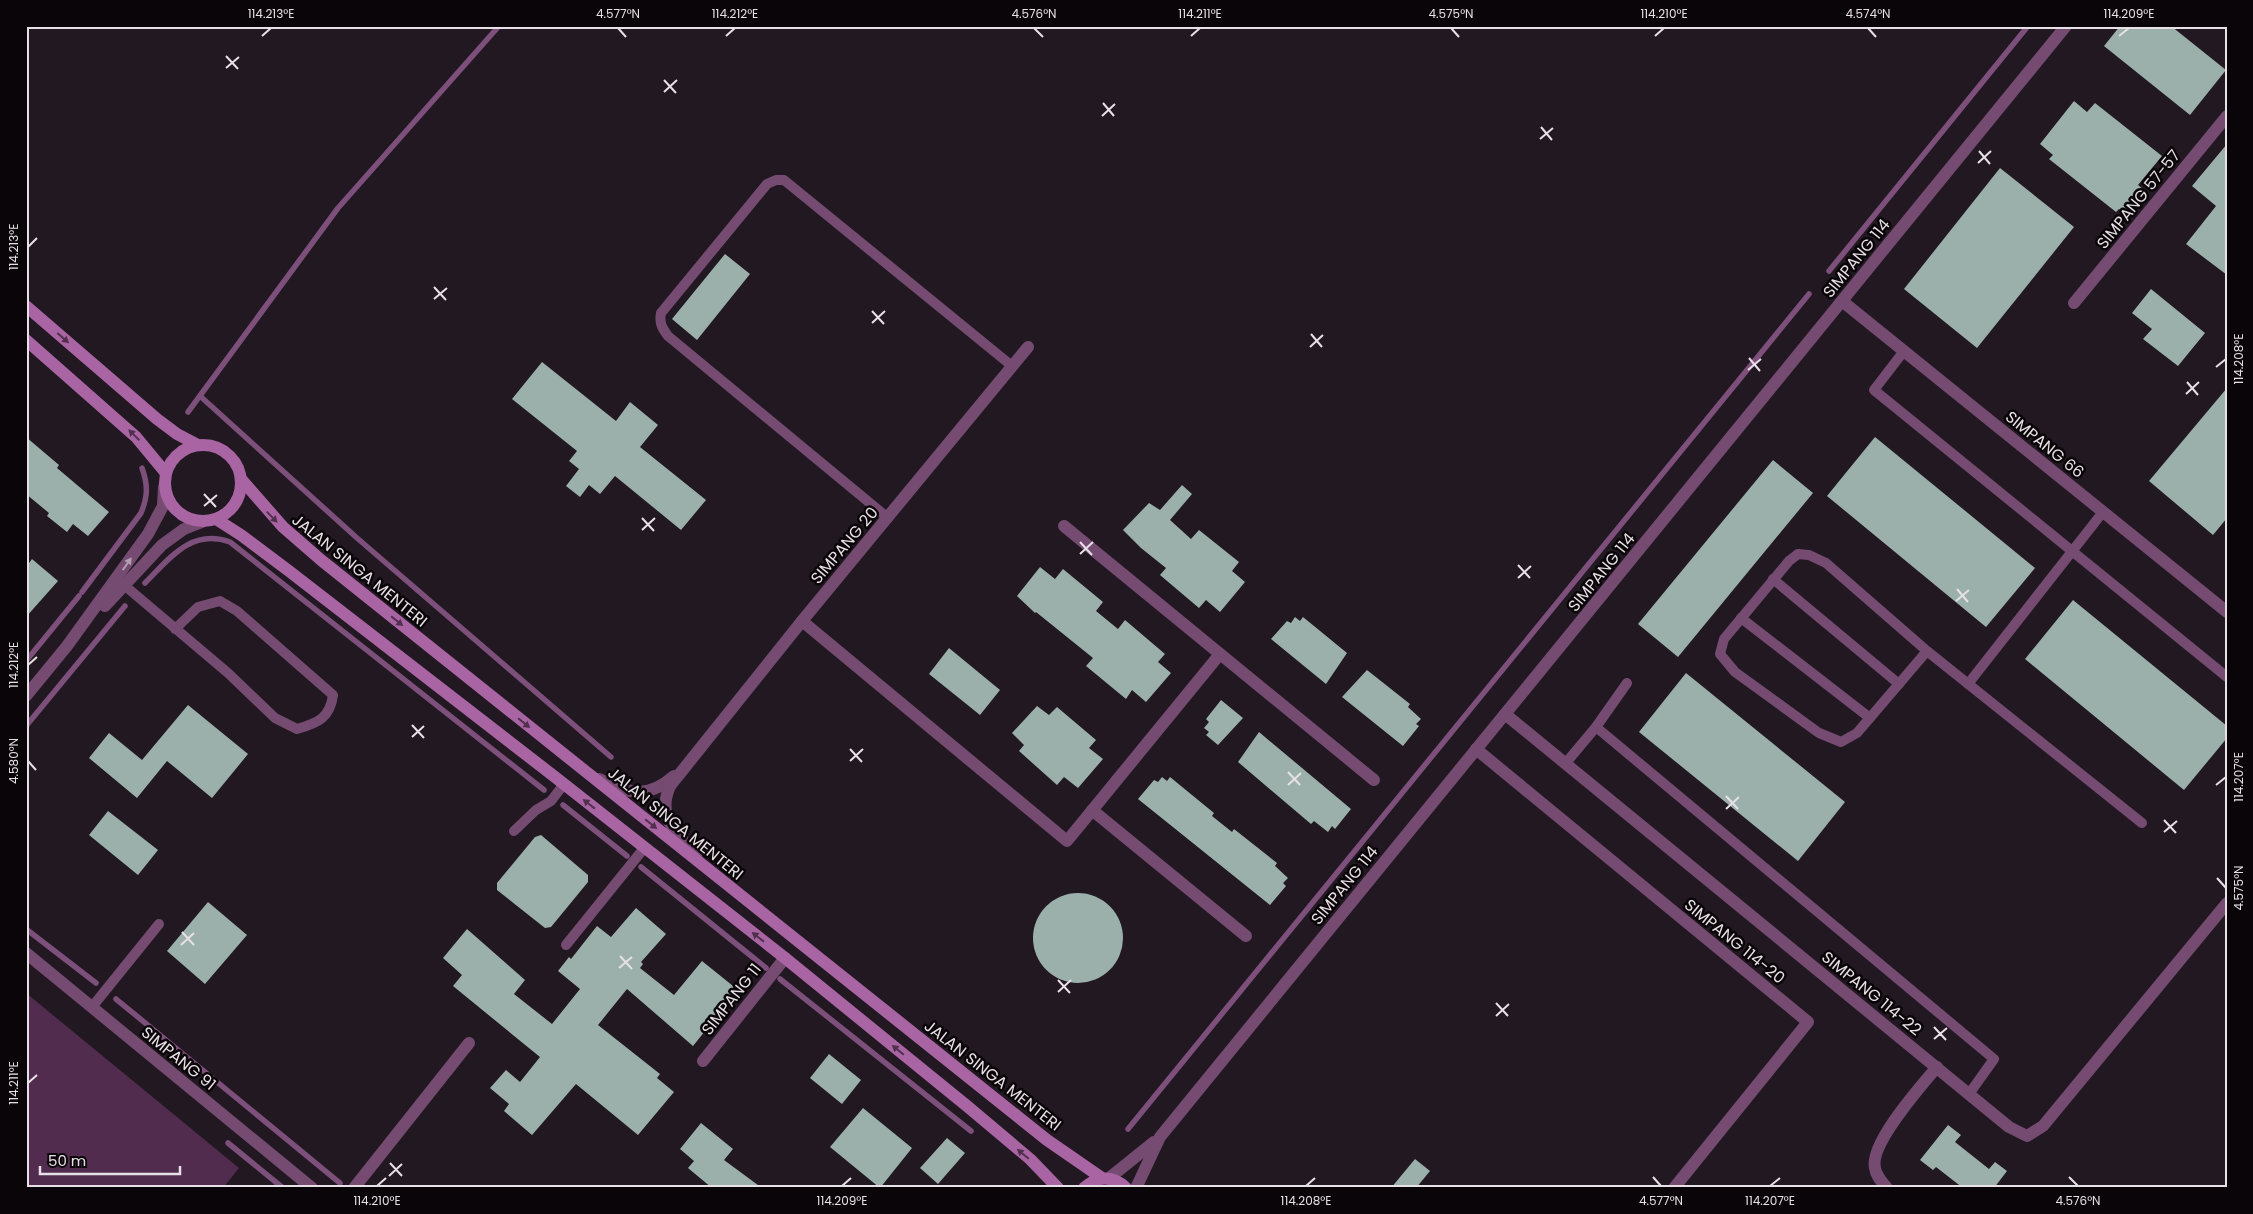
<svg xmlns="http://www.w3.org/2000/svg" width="2253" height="1214" viewBox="0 0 2253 1214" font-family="Poppins,sans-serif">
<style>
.green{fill:#512c4e}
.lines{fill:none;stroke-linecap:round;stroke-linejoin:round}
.stream{stroke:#7d4f7b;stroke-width:5.5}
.building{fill:#9bb0aa}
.lane{stroke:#754b72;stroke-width:10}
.street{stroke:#754b72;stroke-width:12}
.secondary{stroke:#a964a3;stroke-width:12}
.oneway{fill:#51304e}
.oneway2{fill:#b49db2}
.ticks{fill:none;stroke:#e7e0e6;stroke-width:2}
.labels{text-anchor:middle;stroke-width:5;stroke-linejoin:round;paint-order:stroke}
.street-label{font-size:16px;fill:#e7e0e6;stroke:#090508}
.neatline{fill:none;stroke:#e7e0e6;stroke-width:2}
.ticks-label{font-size:12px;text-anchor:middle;fill:#e7e0e6}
</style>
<rect width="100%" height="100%" fill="#221821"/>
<polygon class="green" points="26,993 239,1168 223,1188 26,1188"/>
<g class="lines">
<g class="stream">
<polyline points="1829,271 2028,26"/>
<polyline points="200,396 357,538 611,757"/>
<polyline points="188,412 338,208 499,26"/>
<path d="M145,583C169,559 191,528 230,542L544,790"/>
<path d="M82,592L141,513C148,496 148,485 142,468"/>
<polyline points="26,661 79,596"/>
<polyline points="26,726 125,606"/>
<polyline points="563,805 627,856"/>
<polyline points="641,867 766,968"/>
<polyline points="26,929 96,983"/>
<polyline points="780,979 971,1131"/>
<polyline points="116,999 340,1183"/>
<polyline points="1128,1129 1809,294"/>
<polyline points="228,1143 283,1188"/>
</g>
</g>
<g class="building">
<polygon points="2120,26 2171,26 2226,70 2190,115 2104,46"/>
<polygon points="2074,101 2087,112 2095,103 2162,156 2138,185 2144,190 2125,214 2119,209 2116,212 2049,159 2053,155 2040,144"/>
<polygon points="2227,144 2227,275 2186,244 2216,206 2192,186"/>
<polygon points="2000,168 2074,227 1977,348 1904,289"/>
<polygon points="725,254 750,274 697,340 672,319"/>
<polygon points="2151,289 2205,333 2178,366 2143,339 2152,329 2132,313"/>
<polygon points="542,362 616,421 630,402 658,425 640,447 706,500 681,530 615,476 600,494 589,485 580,497 566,486 579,469 569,461 577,451 512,399"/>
<polygon points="2227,388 2227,518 2213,535 2149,481"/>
<polygon points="26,437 59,465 57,468 109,512 88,536 73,524 67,532 47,516 49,513 26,494"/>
<polygon points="1875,437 2035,568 1986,627 1827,496"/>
<polygon points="1773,460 1813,493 1678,657 1638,624"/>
<polygon points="1182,485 1192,494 1170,520 1191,539 1199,530 1239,562 1232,571 1245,582 1220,612 1206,600 1199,608 1160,575 1166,568 1141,548 1123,530 1149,503 1160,510"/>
<polygon points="32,559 58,581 26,617 26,567"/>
<polygon points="1040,567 1055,579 1063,569 1103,602 1096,611 1118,629 1125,620 1165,654 1158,662 1171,673 1146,702 1132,690 1126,699 1086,666 1093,658 1036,612 1035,613 1017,596"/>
<polygon points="2073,600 2227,726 2227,738 2184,790 2025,659"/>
<polygon points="1295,617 1300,621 1303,617 1347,653 1326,684 1271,639 1287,621 1291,623"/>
<polygon points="949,648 1000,690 980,715 929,674"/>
<polygon points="1367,670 1410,704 1408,707 1421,719 1416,724 1419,726 1403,746 1342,697"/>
<polygon points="1686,673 1845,802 1798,861 1639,732"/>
<polygon points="1221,700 1243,718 1218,745 1206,735 1209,732 1204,728 1209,722 1206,719"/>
<polygon points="188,705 248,754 212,798 167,761 137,798 89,758 109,733 142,760"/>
<polygon points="1037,706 1049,715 1057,707 1096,740 1089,748 1103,759 1078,788 1064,777 1057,785 1019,751 1024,745 1012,733"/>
<polygon points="1259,732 1351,809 1335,829 1332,826 1328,832 1314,821 1311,824 1238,762"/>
<polygon points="1162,777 1167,781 1170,777 1214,813 1212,816 1232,832 1234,829 1277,863 1275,866 1288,878 1283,883 1286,886 1270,905 1138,799 1154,780 1158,782"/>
<polygon points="108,811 158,850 138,875 89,835"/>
<polygon points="541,835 588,875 588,882 551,927 545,928 497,890 497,883 535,837"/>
<circle cx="1078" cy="938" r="45"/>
<polygon points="208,902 247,935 205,984 167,951"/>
<polygon points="636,908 666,934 641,962 643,964 640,968 674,995 702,961 738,990 693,1046 627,989 598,1025 660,1074 657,1078 674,1092 638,1135 576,1084 532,1135 504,1111 509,1104 490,1088 506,1070 520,1082 540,1057 453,986 462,975 443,958 467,929 525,980 514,994 552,1024 580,989 558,971 569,957 571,959 597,926 611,937"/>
<polygon points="829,1054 861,1080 842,1104 810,1078"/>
<polygon points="863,1108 912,1148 880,1188 830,1147"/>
<polygon points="701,1123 733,1149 724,1160 762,1188 712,1188 688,1168 694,1161 680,1149"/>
<polygon points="1948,1125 1961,1135 1955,1142 1989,1169 1995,1162 2007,1171 1994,1188 1963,1188 1936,1167 1933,1170 1920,1160"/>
<polygon points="947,1138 965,1153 938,1184 920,1168"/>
<polygon points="1415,1159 1430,1171 1416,1188 1391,1188"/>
</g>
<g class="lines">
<g class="lane">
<polyline points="1904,351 1874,390 2227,677"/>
<path d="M888,518L668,336C662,328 659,323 661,313L767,184L776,180H784L1012,366"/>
<polyline points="1773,579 1899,684"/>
<path d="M124,585L228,673L275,718L297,729C318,723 330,718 333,695L237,611L220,601L198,607L175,629"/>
<polyline points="1741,618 1870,718"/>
<polyline points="1927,651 1857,733 1841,742 1819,733 1735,672 1720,654 1724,639 1789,561 1798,554 1809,555 1826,563 1927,651 2142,823"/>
<polyline points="1968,684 2103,512"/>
<polyline points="1596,727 1994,1059 1969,1094"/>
<polyline points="1565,764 1596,727 1627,683"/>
<polyline points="514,831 536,810 551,801 564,784"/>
<polyline points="566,945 645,847"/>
<polyline points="92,1007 159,924"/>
</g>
<g class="street">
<polyline points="1842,301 2227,612"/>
<polyline points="2074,303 2227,116"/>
<polyline points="1064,526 1374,780"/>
<polyline points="105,606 162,545 184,529 202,522"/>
<polyline points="802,621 1067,841 1220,654"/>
<polyline points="26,696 67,646 148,534 163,506 164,487"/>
<polyline points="1505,714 2009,1127 2027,1136 2043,1126 2227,903"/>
<polyline points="1476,749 1808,1022 1674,1188"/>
<path d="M599,779C628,793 647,800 674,776"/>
<polyline points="1092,810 1246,936"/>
<path d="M696,855C676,832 656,818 670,786L802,621L1028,347"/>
<polyline points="26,953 312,1188"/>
<polyline points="703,1061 785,958"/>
<polyline points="1108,1179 1154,1142"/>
<polyline points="354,1188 469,1043"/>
<polyline points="1136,1188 1160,1137 2066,26"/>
<path d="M1887,1188C1882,1182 1876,1176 1875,1168C1869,1144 1921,1086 1937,1067"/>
</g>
<g class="secondary">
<polyline points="26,306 157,419 177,434 198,445"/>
<polyline points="26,340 136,437 165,472"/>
<circle cx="203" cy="483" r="38"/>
<polyline points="241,479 283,527 321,560 1047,1140 1102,1178"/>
<polyline points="216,519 241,535 289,571 555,777 785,958 967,1106 1030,1159 1058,1188"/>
<path d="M1084,1188C1097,1176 1113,1175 1126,1188"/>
</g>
</g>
<defs><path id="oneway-solid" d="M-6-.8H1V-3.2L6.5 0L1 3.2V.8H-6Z" transform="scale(1.25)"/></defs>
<g class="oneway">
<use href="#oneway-solid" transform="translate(63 338) rotate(41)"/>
<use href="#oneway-solid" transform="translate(134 435) rotate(-136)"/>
<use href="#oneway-solid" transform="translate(272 517) rotate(46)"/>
<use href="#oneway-solid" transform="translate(397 621) rotate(39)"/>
<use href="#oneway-solid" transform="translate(524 723) rotate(39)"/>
<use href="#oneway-solid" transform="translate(589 804) rotate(-142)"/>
<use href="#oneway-solid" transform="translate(651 824) rotate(39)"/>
<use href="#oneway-solid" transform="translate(758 937) rotate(-142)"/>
<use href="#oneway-solid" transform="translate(898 1050) rotate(-141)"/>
<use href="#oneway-solid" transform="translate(1023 1154) rotate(-140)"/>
</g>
<use class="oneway2" href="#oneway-solid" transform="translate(127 564) rotate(-55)"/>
<path class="ticks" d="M618,28L626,37M1034,28L1043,37M1451,28L1459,37M1868,28L1876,37M262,36L271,28M726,36L735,28M1191,36L1200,28M1655,36L1664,28M2119,36L2129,28M226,56L238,69M226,68L239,57M664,80L676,93M664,92L677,80M1103,103L1114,116M1102,116L1115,104M1541,127L1552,140M1540,139L1553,128M1979,151L1990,164M1978,163L1991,151M28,247L37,238M434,287L446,300M434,299L447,288M872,311L884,324M872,323L885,311M1311,334L1322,347M1310,347L1323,335M1749,358L1760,371M2216,367L2226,359M1748,370L1761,359M2187,382L2198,395M2186,394L2199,382M204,494L216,507M204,506L217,495M642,518L654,531M642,530L655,518M1080,542L1092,555M1080,554L1093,542M1518,565L1530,578M1518,578L1531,566M1957,589L1968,602M1956,601L1969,590M28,665L37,657M412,725L424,738M412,737L424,726M850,749L862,762M28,761L36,770M850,761L863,749M1288,772L1300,785M1288,785L1301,773M2216,785L2226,777M1726,796L1738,809M1726,809L1739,797M2164,820L2176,833M2164,832L2177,821M2217,878L2226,888M182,932L194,945M181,945L194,933M620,956L632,969M619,968L632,957M1058,980L1070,993M1058,992L1071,980M1496,1003L1508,1016M1496,1016L1509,1004M1934,1027L1946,1040M1934,1039L1947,1028M28,1083L37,1075M390,1163L402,1176M389,1176L402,1164M1653,1177L1661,1186M2069,1177L2078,1186M377,1186L386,1178M842,1186L851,1178M1306,1186L1315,1178M1770,1186L1780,1178"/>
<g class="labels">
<g class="street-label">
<text transform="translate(2138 199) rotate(-51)" y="6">SIMPANG 57-57</text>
<text transform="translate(1856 258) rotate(-51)" y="6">SIMPANG 114</text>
<text transform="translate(2045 444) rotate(39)" y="6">SIMPANG 66</text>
<text transform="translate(844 545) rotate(-50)" y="6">SIMPANG 20</text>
<text transform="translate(360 570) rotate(39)" y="6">JALAN SINGA MENTERI</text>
<text transform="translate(1601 572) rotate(-51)" y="6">SIMPANG 114</text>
<text transform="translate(676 823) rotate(39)" y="6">JALAN SINGA MENTERI</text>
<text transform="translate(1344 885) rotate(-51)" y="6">SIMPANG 114</text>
<text transform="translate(1735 941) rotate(39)" y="6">SIMPANG 114-20</text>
<text transform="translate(1872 993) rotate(39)" y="6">SIMPANG 114-22</text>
<text transform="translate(731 999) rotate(-52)" y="6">SIMPANG 11</text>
<text transform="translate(179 1058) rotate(39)" y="6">SIMPANG 91</text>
<text transform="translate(993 1075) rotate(38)" y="6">JALAN SINGA MENTERI</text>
</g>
</g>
<rect width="2253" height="1214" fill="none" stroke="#090508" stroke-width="55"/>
<path d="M40 1166v8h140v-8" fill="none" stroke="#e7e0e6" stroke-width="2.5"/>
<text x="48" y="1166" font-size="15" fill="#e7e0e6" stroke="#090508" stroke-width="4" paint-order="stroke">50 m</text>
<rect x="28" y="28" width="2198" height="1158" class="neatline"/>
<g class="ticks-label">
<text x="271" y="18">114.213°E</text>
<text x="618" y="18">4.577°N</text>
<text x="735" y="18">114.212°E</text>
<text x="1034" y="18">4.576°N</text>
<text x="1200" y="18">114.211°E</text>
<text x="1451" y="18">4.575°N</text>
<text x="1664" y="18">114.210°E</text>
<text x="1868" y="18">4.574°N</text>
<text x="2129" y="18">114.209°E</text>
<text transform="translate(14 247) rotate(-90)" y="4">114.213°E</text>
<text transform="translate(2239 359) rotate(-90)" y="4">114.208°E</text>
<text transform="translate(14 665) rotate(-90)" y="4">114.212°E</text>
<text transform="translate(14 761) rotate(-90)" y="4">4.580°N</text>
<text transform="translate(2239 777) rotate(-90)" y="4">114.207°E</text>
<text transform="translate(2239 888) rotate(-90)" y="4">4.575°N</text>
<text transform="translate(14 1083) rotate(-90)" y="4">114.211°E</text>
<text x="377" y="1205">114.210°E</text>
<text x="842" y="1205">114.209°E</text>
<text x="1306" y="1205">114.208°E</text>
<text x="1661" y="1205">4.577°N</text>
<text x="1770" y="1205">114.207°E</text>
<text x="2078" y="1205">4.576°N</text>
</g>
</svg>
